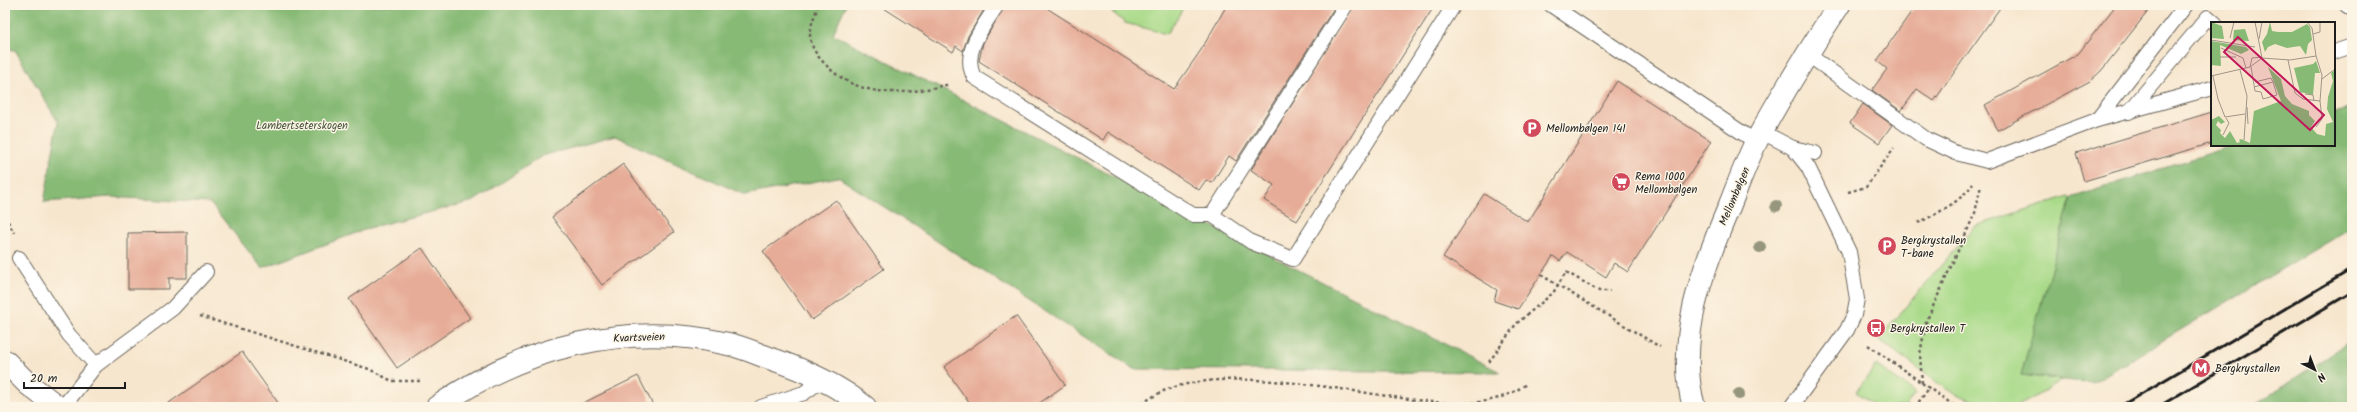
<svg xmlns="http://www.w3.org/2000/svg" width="2357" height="412" viewBox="0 0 2357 412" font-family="Kalam,sans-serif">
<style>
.green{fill:#a9da89;stroke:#627b52}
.forest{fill:#86ba75;stroke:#516b48}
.building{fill:#e6ac97}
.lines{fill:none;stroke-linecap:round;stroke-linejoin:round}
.lane-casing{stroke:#69635a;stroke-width:16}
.street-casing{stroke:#69635a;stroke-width:24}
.path{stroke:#69635a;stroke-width:2.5;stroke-dasharray:3 3;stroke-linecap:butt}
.lane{stroke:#fff;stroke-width:14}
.street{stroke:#fff;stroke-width:22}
.rail{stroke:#1c1c1c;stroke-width:3}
.tree{fill:#96967e}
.labels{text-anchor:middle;stroke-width:3;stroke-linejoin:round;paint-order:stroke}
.park-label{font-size:11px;fill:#46553d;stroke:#fcf5e5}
.poi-label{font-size:11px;fill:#1c1c1c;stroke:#fcf5e5;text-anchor:start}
.street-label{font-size:11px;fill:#1c1c1c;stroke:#fcf5e5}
.inset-road{fill:none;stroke:#9f9587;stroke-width:1}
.view{fill:#c2185b;fill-opacity:0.15;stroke:#c2185b;stroke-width:2}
.inset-edge{fill:none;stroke:#1c1c1c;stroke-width:2}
</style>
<rect width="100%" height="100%" fill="#fcf5e5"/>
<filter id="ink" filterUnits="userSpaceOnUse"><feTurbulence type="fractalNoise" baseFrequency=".025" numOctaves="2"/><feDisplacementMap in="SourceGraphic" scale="8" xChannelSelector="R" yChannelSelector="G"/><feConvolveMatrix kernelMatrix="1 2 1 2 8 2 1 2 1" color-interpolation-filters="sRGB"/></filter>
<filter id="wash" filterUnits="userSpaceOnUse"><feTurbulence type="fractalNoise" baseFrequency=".012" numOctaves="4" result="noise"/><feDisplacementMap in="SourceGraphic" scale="16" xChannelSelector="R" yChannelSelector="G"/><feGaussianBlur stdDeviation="0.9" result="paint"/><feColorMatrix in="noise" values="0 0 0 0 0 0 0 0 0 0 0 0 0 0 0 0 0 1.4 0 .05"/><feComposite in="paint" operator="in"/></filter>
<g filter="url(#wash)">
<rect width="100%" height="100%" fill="#f7e6ce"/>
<g class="green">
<polygon points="1104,5 1185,5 1167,34 1125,23"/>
<path d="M2069,196L2071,198L2021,375L2063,380C2048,388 2031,401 2014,407C1998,412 1961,397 1946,389L1878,339L1975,226Z"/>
<polygon points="1876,365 1915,393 1905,407 1877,407 1856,392"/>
</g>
<g class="forest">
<polygon points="5,5 846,5 833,34 1500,372 1134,369 838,177 745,195 615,136 542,156 474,201 372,227 262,268 210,203 110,197 44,202 58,122 15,50 5,49"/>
<polygon points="2352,108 2352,227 2092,383 2021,375 2071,198 2235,145 2334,145 2334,113"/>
<polygon points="2352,340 2352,407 2252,407"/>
</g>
<g id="blocks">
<g class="building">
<polygon points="879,5 987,5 968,36 963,51 956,46 953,52"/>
<polygon points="1005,5 1042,5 1174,89 1201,50 1227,5 1336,5 1236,161 1229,156 1212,183 1206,180 1199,190 1108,132 1103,140 979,61 983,43"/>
<polygon points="1354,5 1435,5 1297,221 1264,200 1274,185 1251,170"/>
<polygon points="1916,5 2002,5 1934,101 1917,89 1901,111 1872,90 1887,69 1877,61"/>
<polygon points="2116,5 2153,5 2101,71 2090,81 1998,130 1985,105 2078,54"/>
<polygon points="1617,81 1711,141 1628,272 1614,263 1606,277 1567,252 1560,261 1553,256 1518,309 1494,301 1497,290 1443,257 1484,194 1528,222"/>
<polygon points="1863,104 1892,125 1879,143 1850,123"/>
<polygon points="2212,112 2212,143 2084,181 2076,153"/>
<polygon points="623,164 674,232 602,285 552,217"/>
<polygon points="836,200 884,269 812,320 763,251"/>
<polygon points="187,232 187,278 169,278 169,289 128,289 128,233"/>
<polygon points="422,248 470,318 397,368 349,299"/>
<polygon points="1016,316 1065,385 1034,407 972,407 944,367"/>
<polygon points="242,352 281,407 163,407"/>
<polygon points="638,376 654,407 575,407"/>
</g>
</g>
</g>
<g filter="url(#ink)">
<use href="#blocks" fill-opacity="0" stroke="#69635a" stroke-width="1"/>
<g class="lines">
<g class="lane-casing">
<g id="lane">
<path d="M997,5C984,26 961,52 974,77L1193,215H1212"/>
<polyline points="1346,5 1212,215 1251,242 1293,259 1454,5"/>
<polyline points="1551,5 1756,142"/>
<polyline points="2346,5 2352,9"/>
<polyline points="2334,52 2352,46"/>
<polyline points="1807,54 1926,139 1956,153 1987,161 2097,120 2212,88"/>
<polyline points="2129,112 2208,17 2215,23"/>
<polyline points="2097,120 2186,5"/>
<polyline points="1762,132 1793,148 1808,167 1849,252 1857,299 1854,315 1847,330 1791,407"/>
<polyline points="1793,148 1815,153"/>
<polyline points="19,258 69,335 96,365"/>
<polyline points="63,407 96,365 173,308 206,272"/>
<polyline points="761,407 804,393 822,380"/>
</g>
</g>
<g class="street-casing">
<g id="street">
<polyline points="5,361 28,384 58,407"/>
<path d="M437,407C522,347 626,320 728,344C742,347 755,353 769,358C802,369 837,384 865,407"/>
<path d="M1694,407C1675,340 1703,268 1729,207C1738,185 1746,162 1757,140C1782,93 1810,49 1839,5"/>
</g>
</g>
<g class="path">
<path d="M818,5C816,14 810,25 810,34C810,46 817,56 825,64C859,100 906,95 950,84"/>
<polyline points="1848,192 1866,187 1894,148"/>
<polyline points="5,216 14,233"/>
<path d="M1918,223C1938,213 1959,203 1973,184"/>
<polyline points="1541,275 1660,347"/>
<polyline points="200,316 369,369 392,381 421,381"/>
<polyline points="1868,345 1956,407"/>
<polyline points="1489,362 1516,324 1553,293 1566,272 1599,291 1610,291"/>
<polyline points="1922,383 1920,354 1926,322 1975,213 1981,185"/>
<path d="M1137,407C1146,401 1156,394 1166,390C1226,367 1331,388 1394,397C1438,403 1489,412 1526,384"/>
<polyline points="1915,407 1929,388"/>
</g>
<use href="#lane" class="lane"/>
<use href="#street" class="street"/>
<g class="rail">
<polyline points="2119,407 2352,269"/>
<polyline points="2158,407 2352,292"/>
</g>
</g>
<g class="tree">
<circle cx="1776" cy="206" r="6"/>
<circle cx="1760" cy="247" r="6"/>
<circle cx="1739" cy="394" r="6"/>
</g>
</g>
<defs>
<g id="parking-disc" transform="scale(1)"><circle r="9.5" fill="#d1495b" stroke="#fcf5e5"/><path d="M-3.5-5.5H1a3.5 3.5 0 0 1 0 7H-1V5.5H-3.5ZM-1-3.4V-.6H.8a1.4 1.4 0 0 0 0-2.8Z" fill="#fff"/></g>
<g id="supermarket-disc" transform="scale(1)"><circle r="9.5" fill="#d1495b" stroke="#fcf5e5"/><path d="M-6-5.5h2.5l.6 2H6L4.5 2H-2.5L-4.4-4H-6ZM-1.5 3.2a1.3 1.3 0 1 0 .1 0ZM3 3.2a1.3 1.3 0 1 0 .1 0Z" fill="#fff"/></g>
<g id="bus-disc" transform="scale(1)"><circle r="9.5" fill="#d1495b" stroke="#fcf5e5"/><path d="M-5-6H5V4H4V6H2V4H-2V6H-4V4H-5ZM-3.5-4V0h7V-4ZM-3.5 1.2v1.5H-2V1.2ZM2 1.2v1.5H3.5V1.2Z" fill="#fff"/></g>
<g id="metro-disc" transform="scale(1)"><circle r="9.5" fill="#d1495b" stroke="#fcf5e5"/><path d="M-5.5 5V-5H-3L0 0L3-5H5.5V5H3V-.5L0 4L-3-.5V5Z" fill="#fff"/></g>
</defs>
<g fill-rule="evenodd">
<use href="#parking-disc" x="1532" y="128"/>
<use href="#supermarket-disc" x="1621" y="182"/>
<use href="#parking-disc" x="1887" y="246"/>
<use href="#bus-disc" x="1876" y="328"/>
<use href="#metro-disc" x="2201" y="368"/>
</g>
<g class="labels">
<g class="park-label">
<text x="302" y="129">Lambertseterskogen</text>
</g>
<g class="poi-label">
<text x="1546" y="132">Mellombølgen 141</text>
<text x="1635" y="180">Rema 1000<tspan x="1635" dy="13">Mellombølgen</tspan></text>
<text x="1901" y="244">Bergkrystallen<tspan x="1901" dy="13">T-bane</tspan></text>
<text x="1890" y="332">Bergkrystallen T</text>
<text x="2215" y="372">Bergkrystallen</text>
</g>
<g class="street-label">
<text transform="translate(1734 196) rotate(-67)" y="4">Mellombølgen</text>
<text transform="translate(639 337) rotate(-2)" y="4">Kvartsveien</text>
</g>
</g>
<g transform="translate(2211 22)">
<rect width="124" height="124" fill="#f7e6ce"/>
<path d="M0,0L11,4L13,17L0,16ZM59,0L61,9L67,10H81L96,2L99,5L101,18L97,22L95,33L89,24L76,26L64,22L57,25L54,30L51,20L56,12ZM34,7L38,19L22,18L23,8ZM0,19L35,25L38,28L30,32L9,23L10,44L0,43ZM105,39L109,51H104L102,73L89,70L83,46L102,42ZM57,45L70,57L74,74L81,82L98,89V93L104,99L100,105L106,112L114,114L115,102L122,100L116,87L117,75L122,59L120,51L124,48V124H0V98L8,94L14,100L10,102L7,99L5,103L10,108L9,111L14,116L19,109L26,121L29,120L28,118L30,117L39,121L43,89L70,79Z" fill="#86ba75"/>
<path class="inset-road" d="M44,0L51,36M96,0L101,6L105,34L111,53L109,79L111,97L105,105M102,12L109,10V0M19,16L23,0H33M48,17L51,0M0,18L44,25M10,26L32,36L35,46M9,35H25M51,36L79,38L105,34M77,38L84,71L92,77L109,79M39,45L41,36L51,35M40,45L44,69L50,70L52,77L66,73L62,60M29,48L36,74L33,118M0,54L39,45L51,36M2,54L7,77L14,95L34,92M111,57L124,47M43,65L62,60L60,56L44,60M94,72L102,73L103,79M36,85L37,102M12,113L18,101L15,96"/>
<path class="view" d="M27,15L113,93L99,108L13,30Z"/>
<rect width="124" height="124" class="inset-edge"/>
</g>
<rect width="2357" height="412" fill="none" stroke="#fcf5e5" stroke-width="20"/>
<g transform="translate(2315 370) rotate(138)" stroke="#fcf5e5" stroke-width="3" paint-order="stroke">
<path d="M0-3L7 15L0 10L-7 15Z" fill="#1c1c1c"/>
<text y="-6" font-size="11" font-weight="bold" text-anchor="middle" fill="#1c1c1c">N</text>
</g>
<path d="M24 382v6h101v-6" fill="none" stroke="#1c1c1c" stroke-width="2"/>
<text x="30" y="382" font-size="12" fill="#1c1c1c" stroke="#fcf5e5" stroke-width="3" paint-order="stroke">20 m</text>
</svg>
